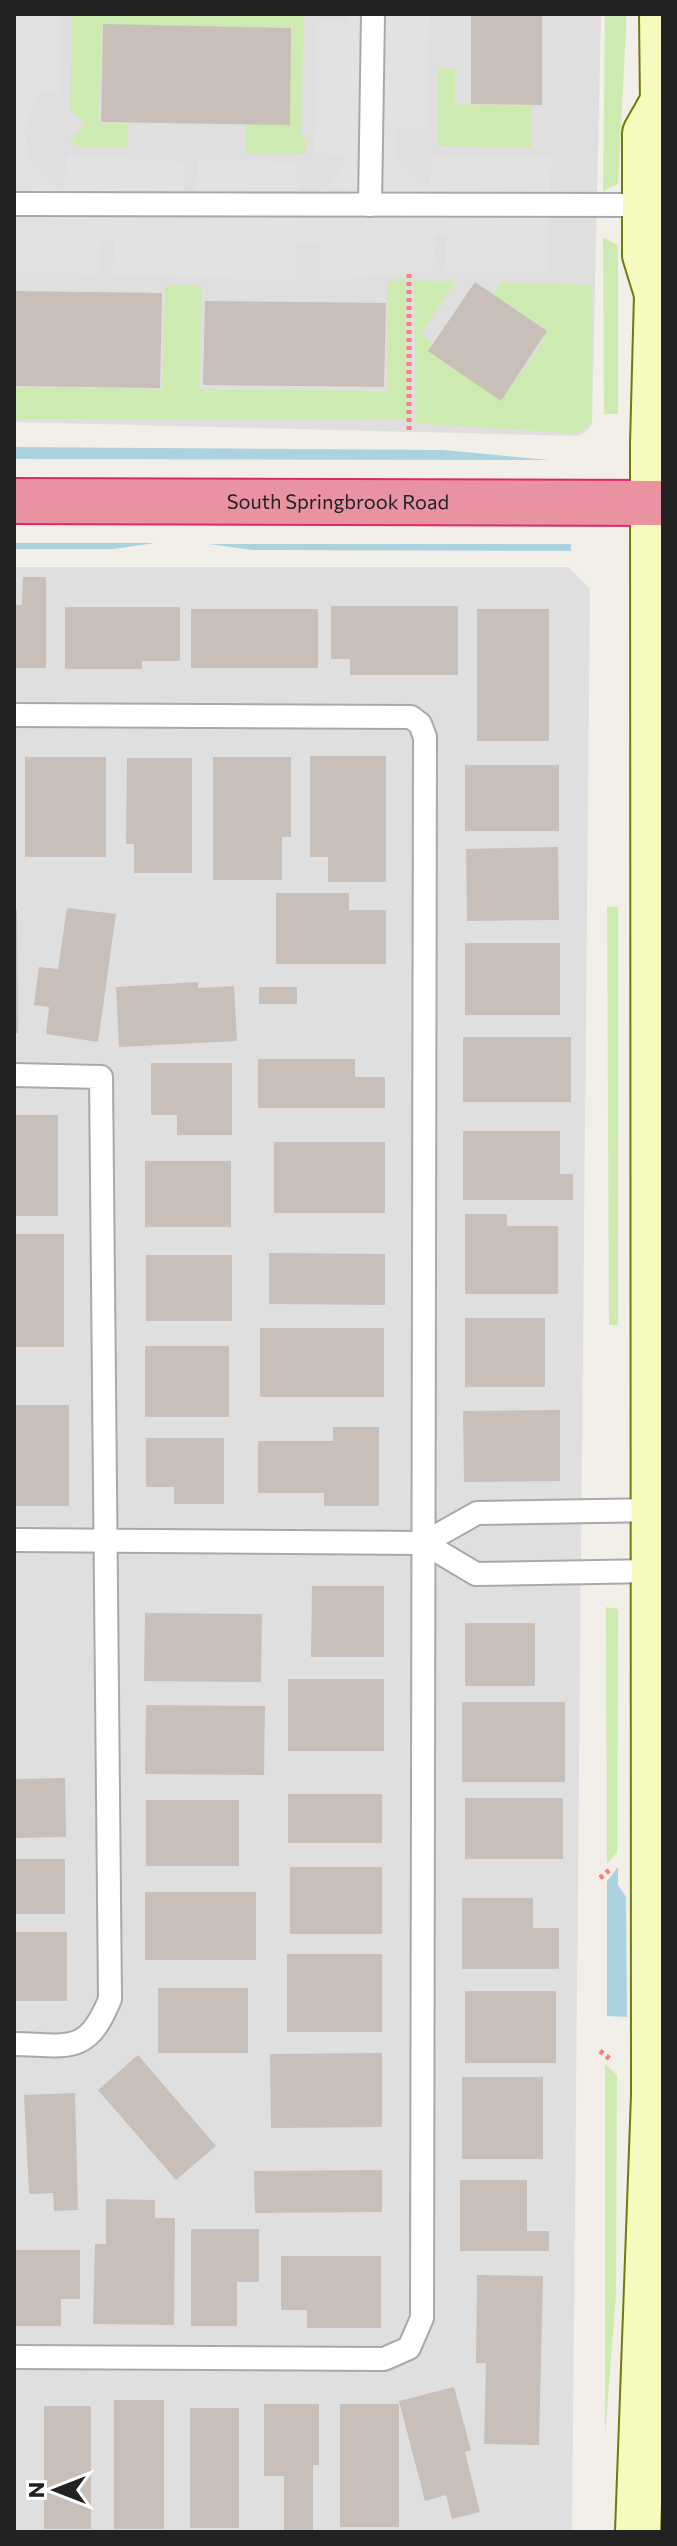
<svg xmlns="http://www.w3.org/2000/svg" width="677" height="2546" viewBox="0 0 677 2546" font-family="Commissioner,sans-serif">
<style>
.residential{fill:#e0dfdf}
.grass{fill:#cdebb0}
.parking{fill:#e2e2e2}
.water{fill:#aad3df}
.building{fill:#c7bfb8}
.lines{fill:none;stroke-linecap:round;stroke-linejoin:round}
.lane-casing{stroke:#a9a9a9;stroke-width:26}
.secondary-casing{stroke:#707d05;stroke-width:48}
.highway-casing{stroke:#dc2a67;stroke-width:48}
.path{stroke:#fa8072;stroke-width:5;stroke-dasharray:4 4;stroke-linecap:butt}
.lane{stroke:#fff;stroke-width:22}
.secondary{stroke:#f7fabf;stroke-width:44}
.highway{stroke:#e892a2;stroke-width:44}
.labels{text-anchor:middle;stroke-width:6;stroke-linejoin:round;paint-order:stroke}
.street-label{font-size:20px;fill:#222;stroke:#fff}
</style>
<rect width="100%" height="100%" fill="#f2efe9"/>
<g class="residential">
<polygon points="14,14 601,14 592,423 588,430 578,436 14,422"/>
<polygon points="14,567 569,567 590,589 572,2532 14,2532"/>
</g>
<g class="grass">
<polygon points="72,14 304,14 301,137 305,138 305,154 245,153 246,124 289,29 102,25 99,123 128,124 128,148 79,147 71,140 85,125 70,109"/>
<polygon points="605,14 626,14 626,28 618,184 603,191"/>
<polygon points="438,68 455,69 455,104 532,106 531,148 437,146"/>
<polygon points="603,237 618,245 618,414 604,414"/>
<polygon points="405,280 407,420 14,419 14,387 162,389 165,285 201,285 200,389 387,391 387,281"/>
<polygon points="414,280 455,282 422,333 500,402 546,337 491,297 501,282 592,285 592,421 578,434 416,423"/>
<polygon points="607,906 618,907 618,1325 609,1325"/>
<polygon points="606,1607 618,1609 617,1853 607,1863"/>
<polygon points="605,2064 617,2075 616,2294 605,2436"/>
</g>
<polygon class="parking" points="14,14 61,14 60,93 39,91 25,130 28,160 50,183 64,188 67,155 184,162 185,193 197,193 198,160 296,162 298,194 313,193 330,184 344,164 342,154 314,153 317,20 348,22 349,14 430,14 427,129 395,129 397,160 420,183 429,184 433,157 551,158 547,273 446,271 446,235 435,235 433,271 347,279 319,279 319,243 297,244 297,280 113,276 114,240 101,241 101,274 14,272"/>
<g class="water">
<polygon points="14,447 443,450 549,460 14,459"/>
<polygon points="14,543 155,543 114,549 14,549"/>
<polygon points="209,544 571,544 571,551 252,550"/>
<polygon points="618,1867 618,1885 626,1897 627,2017 607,2016 607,1881"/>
</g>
<g class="building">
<polygon points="471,14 542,14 542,105 471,104"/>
<polygon points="103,24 291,28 290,125 101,122"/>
<polygon points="475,282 547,331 501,401 428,351"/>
<polygon points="14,291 162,293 160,388 14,386"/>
<polygon points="205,301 386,303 384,387 203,385"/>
<polygon points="23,577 46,577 46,668 14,668 14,605 22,605"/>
<polygon points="331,606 458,606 458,675 350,675 350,659 331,659"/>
<polygon points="65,607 180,607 180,661 142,661 142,669 65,669"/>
<rect x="191" y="609" width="127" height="59"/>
<rect x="477" y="609" width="72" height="132"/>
<polygon points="310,756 386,756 386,882 328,882 328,857 310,857"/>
<rect x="25" y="757" width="81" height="100"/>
<polygon points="213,757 291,757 291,837 282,837 282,880 213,880"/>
<polygon points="127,758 192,758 192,873 134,873 134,844 126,844"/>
<rect x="465" y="765" width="94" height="66"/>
<polygon points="558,847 559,920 467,921 466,849"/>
<polygon points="276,893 349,893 349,910 386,910 386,964 276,964"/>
<polygon points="67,908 116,914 98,1042 46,1034 49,1007 34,1005 39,967 58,969"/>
<polygon points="17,909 18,1033 14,1033 14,910"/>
<rect x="465" y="943" width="95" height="72"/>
<polygon points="198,982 198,988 234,986 237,1041 119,1047 116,987"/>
<rect x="259" y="987" width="38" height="17"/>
<rect x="463" y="1037" width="108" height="65"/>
<polygon points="258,1059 355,1059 355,1077 385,1077 385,1108 258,1108"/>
<polygon points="151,1063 232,1063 232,1135 177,1135 177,1115 151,1115"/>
<rect x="14" y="1115" width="44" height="101"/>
<polygon points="463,1131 560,1131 560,1174 573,1174 573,1200 463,1200"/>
<rect x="274" y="1142" width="111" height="71"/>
<rect x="145" y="1161" width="86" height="66"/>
<polygon points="465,1214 507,1214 507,1226 558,1226 558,1294 465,1294"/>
<rect x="14" y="1234" width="50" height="113"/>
<polygon points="269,1253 385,1254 385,1305 269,1304"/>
<rect x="146" y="1255" width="86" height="66"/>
<rect x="465" y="1318" width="80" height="69"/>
<rect x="260" y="1328" width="124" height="69"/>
<rect x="145" y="1346" width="84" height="71"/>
<rect x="14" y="1405" width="55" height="101"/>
<polygon points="560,1410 560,1481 464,1482 463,1411"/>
<polygon points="333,1427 379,1427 379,1506 324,1506 324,1493 258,1493 258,1441 333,1441"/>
<polygon points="146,1438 224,1438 224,1504 174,1504 174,1487 146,1487"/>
<polygon points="312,1586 384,1586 384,1657 311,1657"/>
<polygon points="145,1613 262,1614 261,1682 144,1681"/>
<rect x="465" y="1623" width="70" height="63"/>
<rect x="288" y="1679" width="96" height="72"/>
<rect x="462" y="1702" width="103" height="80"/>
<polygon points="146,1705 265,1706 264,1775 145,1774"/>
<polygon points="65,1778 66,1837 14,1838 14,1779"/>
<rect x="288" y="1794" width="94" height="49"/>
<rect x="465" y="1798" width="98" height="61"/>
<rect x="146" y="1800" width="93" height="66"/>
<rect x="14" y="1859" width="51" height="55"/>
<rect x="290" y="1867" width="92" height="67"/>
<rect x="145" y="1892" width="111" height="68"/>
<polygon points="462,1898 533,1898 533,1928 559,1928 559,1969 462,1969"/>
<polygon points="14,1932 67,1932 67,2001 16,2001"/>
<rect x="287" y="1954" width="95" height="78"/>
<rect x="158" y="1988" width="90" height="65"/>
<rect x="465" y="1991" width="91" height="72"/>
<polygon points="382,2053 382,2127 271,2128 270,2054"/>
<polygon points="138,2055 216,2146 176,2180 98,2090"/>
<rect x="462" y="2077" width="81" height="82"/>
<polygon points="75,2093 78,2210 54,2211 53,2193 29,2194 24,2095"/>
<polygon points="382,2170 382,2212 255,2213 254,2171"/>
<polygon points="460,2180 527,2180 527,2231 549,2231 549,2251 460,2251"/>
<polygon points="106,2199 155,2200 155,2218 175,2218 174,2325 93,2324 95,2244 106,2244"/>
<polygon points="191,2229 259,2229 259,2282 237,2282 237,2326 191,2326"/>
<polygon points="14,2250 80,2250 80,2299 61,2299 61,2326 14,2326"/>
<polygon points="281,2256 381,2256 381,2328 307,2328 307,2310 281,2310"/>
<polygon points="477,2275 543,2276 539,2445 484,2444 486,2363 476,2363"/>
<polygon points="454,2387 471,2450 465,2452 480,2512 452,2519 446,2495 425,2501 399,2401"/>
<rect x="114" y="2400" width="50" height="129"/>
<polygon points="264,2404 319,2404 319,2465 313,2465 313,2531 284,2531 284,2476 264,2476"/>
<rect x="340" y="2404" width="59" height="123"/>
<rect x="44" y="2406" width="47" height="123"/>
<rect x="190" y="2408" width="49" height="120"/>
</g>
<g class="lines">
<g class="lane-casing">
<g id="lane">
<polyline points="14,204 645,205"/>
<polyline points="370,205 373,14"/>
<polyline points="14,715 411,717 420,724 425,737 422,2318 409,2348 384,2359 14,2357"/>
<path d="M14,1075L101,1077L110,1999C87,2056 68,2045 14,2044"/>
<polyline points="14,1540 424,1543 477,1513 656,1510"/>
<polyline points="424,1543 476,1574 655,1571"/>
</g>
</g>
<g class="secondary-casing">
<g id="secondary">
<polyline points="662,14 663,105"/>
<polyline points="638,2532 654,2095 653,444 657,294 645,255 645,133 662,103"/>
</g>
</g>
<g class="highway-casing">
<g id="highway">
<path id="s1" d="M14,501L663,503"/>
</g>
</g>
<g class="path">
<polyline points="409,274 409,433"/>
<polyline points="600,1878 611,1869"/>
<polyline points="600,2051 610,2059"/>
</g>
<use href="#lane" class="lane"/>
<use href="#secondary" class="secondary"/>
<use href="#highway" class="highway"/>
</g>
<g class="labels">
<g class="street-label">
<text dy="7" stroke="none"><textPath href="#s1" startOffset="324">South Springbrook Road</textPath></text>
</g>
</g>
<rect width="677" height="2546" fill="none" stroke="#222222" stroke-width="32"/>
<g transform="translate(56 2490) rotate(270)" stroke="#ffffff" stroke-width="6" paint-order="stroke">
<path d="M0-6L14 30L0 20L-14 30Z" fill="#222222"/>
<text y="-12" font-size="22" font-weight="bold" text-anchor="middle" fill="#222222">N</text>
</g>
</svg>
